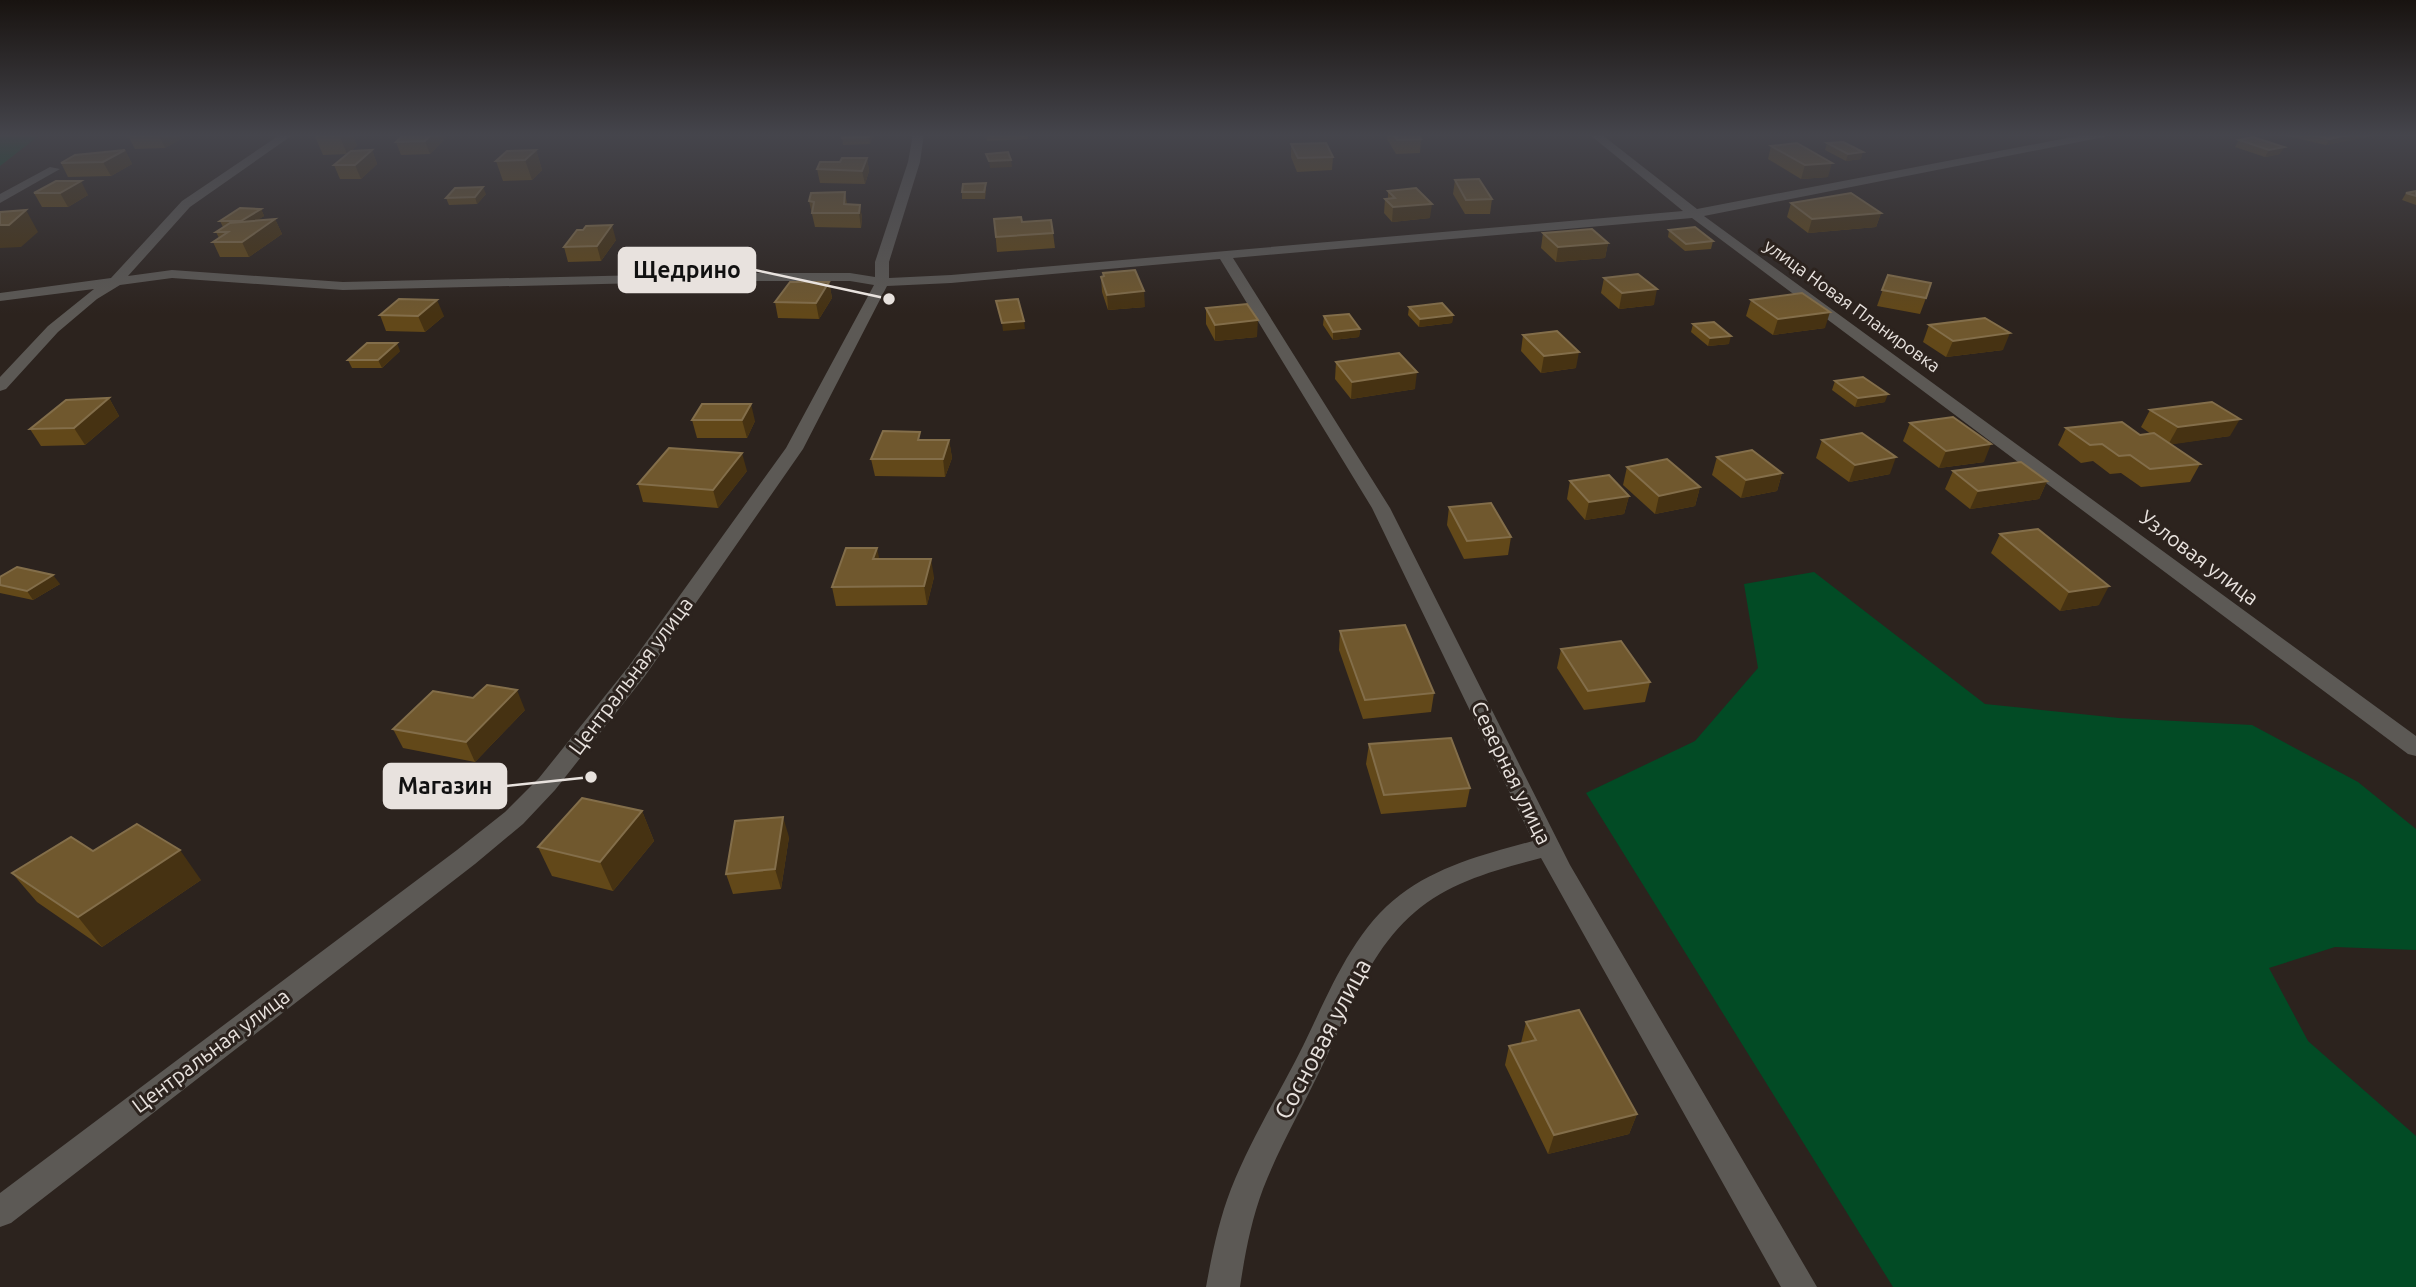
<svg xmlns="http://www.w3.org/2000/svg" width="2416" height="1287" viewBox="0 0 2416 1287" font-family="Ubuntu,sans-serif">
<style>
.green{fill:#024b25}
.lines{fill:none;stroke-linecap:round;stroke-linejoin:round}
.minor{fill:#5c5955;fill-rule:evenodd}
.wall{fill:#624819}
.shaded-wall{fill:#463212}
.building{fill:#70582e;stroke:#836e4a;stroke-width:2}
.labels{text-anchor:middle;stroke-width:6;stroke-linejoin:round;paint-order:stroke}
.far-street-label{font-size:18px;fill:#e8e2de;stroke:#2c231e}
.street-label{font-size:21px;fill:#e8e2de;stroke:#2c231e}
.near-street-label{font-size:24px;fill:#e8e2de;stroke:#2c231e}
.leader{fill:none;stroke:#e8e2de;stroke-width:2.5}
.callout-dot{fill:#e8e2de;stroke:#2c231e;stroke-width:2.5}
.callout{fill:#e8e2de;stroke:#e8e2de;stroke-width:2.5}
.callout-label{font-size:23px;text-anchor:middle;font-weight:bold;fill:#111}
</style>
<rect width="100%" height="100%" fill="#2c231e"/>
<g class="green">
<polygon points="0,134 41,134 0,166"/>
<polygon points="1814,572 1985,704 2119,718 2252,725 2358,782 2416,829 2416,950 2335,947 2269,968 2308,1041 2416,1136 2416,1287 1893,1287 1586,793 1695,741 1758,668 1744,584"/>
</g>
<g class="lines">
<g class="minor">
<path d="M281,134H294L190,207L128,276L172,270L343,282L727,273H850L875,277V262L908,162L913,134H924L920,162L889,262V278L951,275L1683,211L1589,134H1601L1697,209L2088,134H2109L2104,137L1704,216L2416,736V756L2408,754L1692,218L1233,258L1390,508L1570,865L1817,1287H1781L1541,858C1498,869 1449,882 1415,912C1371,949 1349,1009 1325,1060C1305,1103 1280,1145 1263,1189C1251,1221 1245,1254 1240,1287H1206C1212,1254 1219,1220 1231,1189C1251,1139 1279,1094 1303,1046C1328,995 1353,930 1400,895C1438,866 1488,853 1533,841L1372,508L1220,259L951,283L887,286L803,449L645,676L555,790L523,824L475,864L11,1223L0,1227V1193L457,850L505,812L539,778L629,666L786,448L874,285L850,281H727L343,290L172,278L120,285L97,299L58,332L6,389L0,391V377L48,326L94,289L0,301V293L111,278L182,201Z"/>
<polygon points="50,167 60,169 0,203 0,194"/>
</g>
</g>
<g class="wall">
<polygon points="127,134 179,134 181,139 165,148 135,149"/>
<polygon points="314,134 352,134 357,146 347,154 323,155"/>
<polygon points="766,134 785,134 783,136 767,136"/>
<polygon points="873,134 870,144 843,145 842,138"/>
<polygon points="986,134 1028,134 1028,139 987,141"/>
<polygon points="1387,134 1417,134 1421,139 1420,153 1396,154 1387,139"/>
<polygon points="2278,134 2381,134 2326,145"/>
<polygon points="444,140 430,154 401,155 396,142"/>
<polygon points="2239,140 2280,154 2265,157 2235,147"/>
<polygon points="1827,143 1861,159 1846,161 1825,150"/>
<polygon points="1291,144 1333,157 1332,170 1297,172 1291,157"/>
<polygon points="1771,146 1828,177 1801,179 1768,159"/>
<polygon points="125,150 132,164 111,176 68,177 61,163"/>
<polygon points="372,150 377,164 361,179 340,179 334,165"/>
<polygon points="536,150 542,170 532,180 503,181 496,161"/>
<polygon points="867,158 869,171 865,184 820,183 817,169 840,162"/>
<polygon points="1455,180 1492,199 1490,214 1465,214 1453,194"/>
<polygon points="56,181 88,195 68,207 42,207 34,193"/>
<polygon points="986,183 986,190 985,199 962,199 962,192"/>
<polygon points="1388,191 1430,218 1392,222 1384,213 1385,199 1388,198"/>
<polygon points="2416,191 2416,205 2402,200 2406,193"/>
<polygon points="845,192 847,204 860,205 862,219 861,228 815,227 809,201"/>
<polygon points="486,194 477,204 449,205 446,198"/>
<polygon points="1791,203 1881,213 1876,227 1808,233 1787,217"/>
<polygon points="261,209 264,216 257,220 275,219 282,234 249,257 220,257 213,242 219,238 216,232 223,227 220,221"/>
<polygon points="994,219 1022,222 1053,233 1055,248 997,252"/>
<polygon points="1669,230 1713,241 1711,249 1685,251 1668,237"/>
<polygon points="1543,233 1608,243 1605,258 1556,262 1541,248"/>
<polygon points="616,240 601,261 568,262 564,247"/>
<polygon points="1103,273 1145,307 1108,310 1102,292 1101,277 1103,276"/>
<polygon points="1888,275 1926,298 1920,314 1877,306"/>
<polygon points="1604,278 1654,305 1619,309 1601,293"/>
<polygon points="829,282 832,298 819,319 778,318 775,302"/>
<polygon points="1751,300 1825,328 1773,335 1746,316"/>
<polygon points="1409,307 1453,315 1452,323 1419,327 1408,315"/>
<polygon points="1206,308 1257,337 1215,341 1206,324"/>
<polygon points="380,315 444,316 425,332 386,331"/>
<polygon points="1324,316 1360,329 1359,337 1333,340 1323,325"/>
<polygon points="1693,324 1729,344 1708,346 1691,332"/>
<polygon points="1929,325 2003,350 1946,357 1923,342"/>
<polygon points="1523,335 1576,368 1541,373 1521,351"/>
<polygon points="400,351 382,368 352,368 348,360"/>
<polygon points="1336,362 1415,389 1351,399 1335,379"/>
<polygon points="1835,381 1885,402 1855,407 1832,390"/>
<polygon points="109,398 119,416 85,445 41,446 30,429"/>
<polygon points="2150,410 2230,436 2171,444 2200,464 2190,482 2141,487 2121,473 2110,474 2093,461 2081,463 2058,445 2066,428 2140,435 2151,434 2141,427"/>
<polygon points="692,420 755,421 747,438 697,438"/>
<polygon points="1910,423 1984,462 1939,468 1903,441"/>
<polygon points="922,440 949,440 952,458 945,477 875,476 871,459"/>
<polygon points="1822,440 1890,474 1849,482 1816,458"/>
<polygon points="1717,457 1782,473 1777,491 1741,498 1712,475"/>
<polygon points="1627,467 1700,487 1695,506 1655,514 1623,485"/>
<polygon points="747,471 718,508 643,502 638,484"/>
<polygon points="1953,471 2047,481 2039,499 1970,509 1945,489"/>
<polygon points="1570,481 1629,496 1624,514 1585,520 1567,499"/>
<polygon points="1449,507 1511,537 1508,555 1464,559 1447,525"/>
<polygon points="2000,534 2099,605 2060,611 1991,553"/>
<polygon points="879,559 934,577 927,605 836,606 832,587"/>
<polygon points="0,577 60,584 33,600 0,593"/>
<polygon points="1340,631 1434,693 1431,712 1363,719 1339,650"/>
<polygon points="1561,649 1650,682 1645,702 1584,710 1557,668"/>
<polygon points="525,710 475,762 403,748 393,729"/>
<polygon points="1369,744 1470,788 1466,807 1381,814 1366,764"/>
<polygon points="642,811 654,841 613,891 552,876 538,847"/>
<polygon points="789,837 781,889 733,894 726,874"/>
<polygon points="12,873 201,880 102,947 37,902"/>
<polygon points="1526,1022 1637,1114 1629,1134 1548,1154 1505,1065 1509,1046 1521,1043"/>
</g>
<g class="shaded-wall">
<polygon points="158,134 179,134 181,139 165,148"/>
<polygon points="339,134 352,134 357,146 347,154"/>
<polygon points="432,134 442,134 444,140 430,154 425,141"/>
<polygon points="870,134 873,134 870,144 869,137"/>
<polygon points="2353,134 2368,134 2366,137 2326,145 2329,139"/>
<polygon points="2368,134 2381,134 2366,137"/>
<polygon points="2284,147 2280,154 2265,157 2269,150"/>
<polygon points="125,150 132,164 111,176 103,162"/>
<polygon points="372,150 377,164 361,179 355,165"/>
<polygon points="536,150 542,170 532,180 525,160"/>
<polygon points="1863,152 1861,159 1846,161 1848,154"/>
<polygon points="867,158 869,171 865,184 862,171"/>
<polygon points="1011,160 1012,167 990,168 989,161"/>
<polygon points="1832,163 1828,177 1801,179 1805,165"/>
<polygon points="81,181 88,195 68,207 60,193"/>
<polygon points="483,187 486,194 477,204 475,197"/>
<polygon points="1432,204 1430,218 1392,222 1393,207"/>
<polygon points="860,205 862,219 861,228 859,213"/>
<polygon points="261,209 264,216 245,229 241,221"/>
<polygon points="26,210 38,232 21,247 0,248 0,225"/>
<polygon points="1881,213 1876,227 1808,233 1812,219"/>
<polygon points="275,219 282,234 249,257 242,242"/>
<polygon points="612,225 616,240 601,261 597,246"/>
<polygon points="1608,243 1605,258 1556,262 1558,247"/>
<polygon points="829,282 832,298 819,319 816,303"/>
<polygon points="1657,289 1654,305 1619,309 1622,293"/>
<polygon points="1144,291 1145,307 1108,310 1107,295"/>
<polygon points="437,300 444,316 425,332 418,316"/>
<polygon points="1830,312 1825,328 1773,335 1778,319"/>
<polygon points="1453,315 1452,323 1419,327 1420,319"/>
<polygon points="1258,320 1257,337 1215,341 1215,325"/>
<polygon points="1024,321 1025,329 1003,331 1002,323"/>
<polygon points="1360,329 1359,337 1333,340 1333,332"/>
<polygon points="2010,333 2003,350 1946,357 1953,341"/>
<polygon points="1731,336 1729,344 1708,346 1710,338"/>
<polygon points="397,343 400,351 382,368 378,360"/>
<polygon points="1579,352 1576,368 1541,373 1544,356"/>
<polygon points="1417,372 1415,389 1351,399 1352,382"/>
<polygon points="1888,394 1885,402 1855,407 1858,398"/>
<polygon points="109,398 119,416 85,445 74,428"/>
<polygon points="751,404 755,421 747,438 742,420"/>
<polygon points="2240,419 2230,436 2168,445 2178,427"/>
<polygon points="949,440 952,458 945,477 943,459"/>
<polygon points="1991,444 1984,462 1939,468 1946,451"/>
<polygon points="742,453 747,471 718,508 713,490"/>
<polygon points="1896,457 1890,474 1849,482 1855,465"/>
<polygon points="1782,473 1777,491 1741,498 1746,480"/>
<polygon points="2047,481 2039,499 1970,509 1978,491"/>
<polygon points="1700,487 1695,506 1655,514 1659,496"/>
<polygon points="1629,496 1624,514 1585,520 1589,502"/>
<polygon points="877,548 881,567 873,559"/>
<polygon points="931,559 934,577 927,605 924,586"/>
<polygon points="53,575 60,584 33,600 27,591"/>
<polygon points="2109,586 2099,605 2060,611 2069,592"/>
<polygon points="517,690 525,710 475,762 466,742"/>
<polygon points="642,811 654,841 613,891 600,862"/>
<polygon points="783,817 789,837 781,889 775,869"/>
<polygon points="180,850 201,880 102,947 78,917"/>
<polygon points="1637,1114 1629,1134 1548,1154 1554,1135"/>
</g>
<g class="building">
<polygon points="404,134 432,134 425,141 396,142"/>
<polygon points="843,134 870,134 869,137 842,138"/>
<polygon points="1393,134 1417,134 1421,139 1397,140"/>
<polygon points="2309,134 2353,134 2329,139"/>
<polygon points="2253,137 2284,147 2269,150 2239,140"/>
<polygon points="1843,142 1863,152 1848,154 1827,143"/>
<polygon points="1326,143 1333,157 1298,158 1291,144"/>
<polygon points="1797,143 1832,163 1805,165 1771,146"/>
<polygon points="125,150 103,162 61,163 75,155"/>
<polygon points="372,150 355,165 334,165 351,151"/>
<polygon points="536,150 525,160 496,161 507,151"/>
<polygon points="1008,152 1011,160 989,161 986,154"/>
<polygon points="842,158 867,158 862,171 817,169 820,162 840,162"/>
<polygon points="1479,179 1492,199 1466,200 1455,180"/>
<polygon points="56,181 81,181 60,193 34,193"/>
<polygon points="986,183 984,192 962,192 963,184"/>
<polygon points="483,187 475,197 446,198 455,188"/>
<polygon points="1416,188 1432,204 1393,207 1385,199 1395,198 1388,191"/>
<polygon points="2416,191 2416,196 2406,193"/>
<polygon points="845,192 844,204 860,205 859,213 812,213 814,202 809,201 811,193"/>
<polygon points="1851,193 1881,213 1812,219 1791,203"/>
<polygon points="240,208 261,209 241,221 220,221"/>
<polygon points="26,210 9,225 0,225 0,212"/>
<polygon points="1021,217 1022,222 1051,220 1053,233 996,237 994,219"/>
<polygon points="275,219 242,242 213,242 228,232 216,232 230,223"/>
<polygon points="612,225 597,246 564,247 577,230 583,230 586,226"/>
<polygon points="1695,227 1713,241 1686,244 1669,230"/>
<polygon points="1592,229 1608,243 1558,247 1543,233"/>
<polygon points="1135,270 1144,291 1107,295 1101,277 1104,276 1103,273"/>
<polygon points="1638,274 1657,289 1622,293 1604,278"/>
<polygon points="1888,275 1931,283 1926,298 1882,290"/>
<polygon points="790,282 829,282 816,303 775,302"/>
<polygon points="1802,293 1830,312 1778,319 1751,300"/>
<polygon points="399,299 437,300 418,316 380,315"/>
<polygon points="1018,299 1024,321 1002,323 996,301"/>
<polygon points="1442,303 1453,315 1420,319 1409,307"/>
<polygon points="1247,304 1258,320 1215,325 1206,308"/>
<polygon points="1349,314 1360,329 1333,332 1324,316"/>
<polygon points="1985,318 2010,333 1953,341 1929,325"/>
<polygon points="1714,322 1731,336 1710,338 1693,324"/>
<polygon points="1557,331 1579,352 1544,356 1523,335"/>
<polygon points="367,343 397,343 378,360 348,360"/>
<polygon points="1399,353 1417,372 1352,382 1336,362"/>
<polygon points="1863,377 1888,394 1858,398 1835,381"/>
<polygon points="109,398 74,428 30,429 66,400"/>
<polygon points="2212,402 2240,419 2178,427 2150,410"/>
<polygon points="702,404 751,404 742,420 692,420"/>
<polygon points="1953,417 1991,444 1946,451 1910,423"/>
<polygon points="2122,422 2140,435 2154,433 2200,464 2150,469 2130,455 2119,456 2102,444 2090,445 2066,428"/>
<polygon points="883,431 920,432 918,440 949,440 943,459 871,459"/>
<polygon points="1862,433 1896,457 1855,465 1822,440"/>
<polygon points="669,448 742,453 713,490 638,484"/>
<polygon points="1752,450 1782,473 1746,480 1717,457"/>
<polygon points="1667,459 1700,487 1659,496 1627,467"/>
<polygon points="2021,462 2047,481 1978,491 1953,471"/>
<polygon points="1609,475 1629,496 1589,502 1570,481"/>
<polygon points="1491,503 1511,537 1467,541 1449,507"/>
<polygon points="2038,529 2109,586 2069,592 2000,534"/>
<polygon points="846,548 877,548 873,559 931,559 924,586 832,587"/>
<polygon points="17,567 53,575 27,591 0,585 0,577"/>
<polygon points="1405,625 1434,693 1365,700 1340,631"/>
<polygon points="1621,641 1650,682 1588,691 1561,649"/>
<polygon points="487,685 517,690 466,742 393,729 433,691 473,698"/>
<polygon points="1451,738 1470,788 1384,795 1369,744"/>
<polygon points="582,798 642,811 600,862 538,847"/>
<polygon points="783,817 775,869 726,874 735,821"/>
<polygon points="137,824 180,850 78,917 12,873 71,837 93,851"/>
<polygon points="1579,1010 1637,1114 1554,1135 1509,1046 1536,1040 1526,1022"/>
</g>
<linearGradient id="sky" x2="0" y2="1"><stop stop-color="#181310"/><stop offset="0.43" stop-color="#45454c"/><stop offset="1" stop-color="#45454c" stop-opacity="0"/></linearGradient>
<rect width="2416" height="314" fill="url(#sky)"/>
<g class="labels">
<g class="far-street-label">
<text transform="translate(1852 306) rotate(36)" y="6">улица Новая Планировка</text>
</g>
<g class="street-label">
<text transform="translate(2199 558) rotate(37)" y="7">Узловая улица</text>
<text transform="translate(631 676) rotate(-53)" y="7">Центральная улица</text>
<text transform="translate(1511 773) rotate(64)" y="7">Северная улица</text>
<text transform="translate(211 1051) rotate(-37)" y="7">Центральная улица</text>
</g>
<g class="near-street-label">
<text transform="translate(1323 1039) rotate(-62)" y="8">Сосновая улица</text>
</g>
</g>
<path class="leader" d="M889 299L755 270M591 777L506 786"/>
<g class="callout-dot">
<circle cx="889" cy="299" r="7"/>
<circle cx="591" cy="777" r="7"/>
</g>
<g class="callout">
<rect x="619" y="248" width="136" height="44" rx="7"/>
<rect x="384" y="764" width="122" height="44" rx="7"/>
</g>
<g class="callout-label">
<text x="687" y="278">Щедрино</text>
<text x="445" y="794">Магазин</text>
</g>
</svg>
